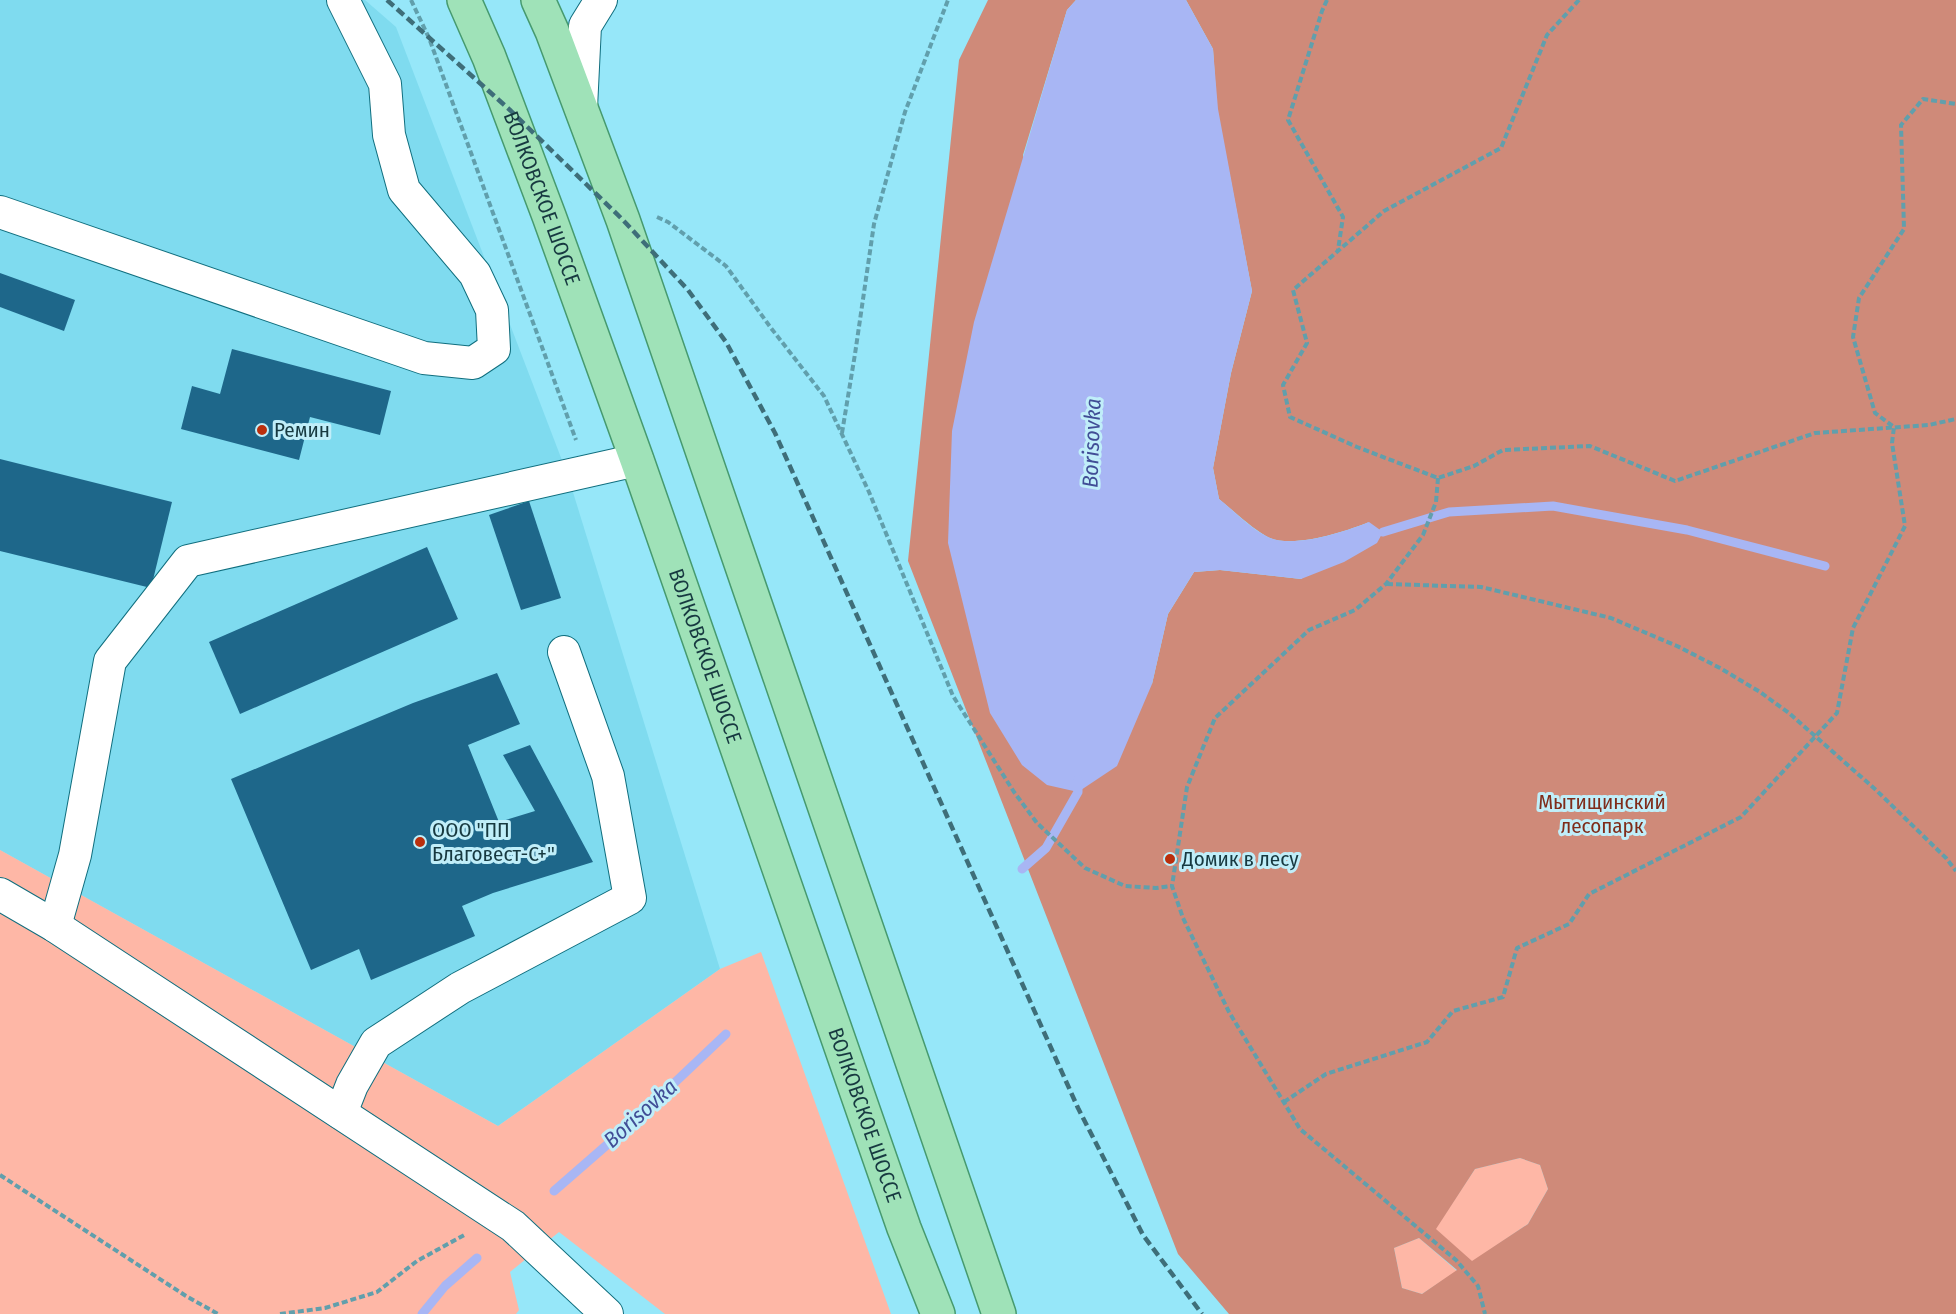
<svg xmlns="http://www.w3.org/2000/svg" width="1956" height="1314" viewBox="0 0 1956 1314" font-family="'Fira Sans Condensed',sans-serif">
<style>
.built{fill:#7fdbef}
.green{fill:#feb7a6}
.forest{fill:#cf8a79;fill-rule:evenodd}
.water{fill:#a8b6f4}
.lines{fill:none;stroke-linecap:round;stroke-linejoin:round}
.stream{stroke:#a8b6f4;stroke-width:9}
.building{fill:#1e678a}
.minor-casing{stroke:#106e7e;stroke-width:34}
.major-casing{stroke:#469a6f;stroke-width:36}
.path{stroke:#619fac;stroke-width:4;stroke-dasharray:6 3;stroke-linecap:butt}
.minor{stroke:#fff;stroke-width:32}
.major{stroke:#9fe2b8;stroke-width:33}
.rail{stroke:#3e6e79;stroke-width:4.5;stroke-dasharray:9 4.5;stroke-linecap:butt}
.poi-dot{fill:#ba2f0d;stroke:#c0eef9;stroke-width:2}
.labels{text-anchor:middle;stroke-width:6;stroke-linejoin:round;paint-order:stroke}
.street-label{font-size:21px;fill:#173940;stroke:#c0eef9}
.poi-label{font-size:21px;fill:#173940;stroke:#c0eef9;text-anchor:start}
.park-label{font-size:21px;fill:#7f2c1a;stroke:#c0eef9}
.water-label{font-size:22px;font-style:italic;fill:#414d96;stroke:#c0eef9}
</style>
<rect width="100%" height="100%" fill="#96e7f9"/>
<polygon class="built" points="0,0 365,0 396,27 568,476 720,969 498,1126 0,850"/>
<g class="green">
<polygon points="0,850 498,1126 720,969 761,952 891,1314 665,1314 559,1232 510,1272 519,1310 516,1314 0,1314"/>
<polygon points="1520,1158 1540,1165 1548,1189 1528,1224 1472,1262 1435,1229 1475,1169"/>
<polygon points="1419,1238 1457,1271 1422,1294 1402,1288 1394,1248"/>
</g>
<path class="forest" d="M988,0H1076L1067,10L1023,155L1152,684L1168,614L1194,572L1220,570L1301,579L1369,522C1345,532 1289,550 1266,536C1249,526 1234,511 1219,499L1213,468L1231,373L1252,291L1217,109L1213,49L1186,0H1956V1314H1229L1178,1254L908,561L959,60ZM1520,1158L1540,1165L1548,1189L1528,1224L1472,1261L1436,1229L1475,1169ZM1419,1238L1457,1270L1422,1294L1402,1288L1394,1248Z"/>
<path class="water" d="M1076,0H1186L1213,49L1218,109L1252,291L1231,373L1213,468L1219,499C1234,511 1249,527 1266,536C1290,550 1345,532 1369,522L1383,532L1377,543L1344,562L1301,579L1220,570L1194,572L1168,614L1152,684L1117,766L1078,792L1047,785L1022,765L990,713L948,543L952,431L974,322L1067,10Z"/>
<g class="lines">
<g class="stream">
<polyline points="1383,532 1449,512 1553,506 1687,530 1825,566"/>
<polyline points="1022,869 1046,848 1078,792 1078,780"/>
<polyline points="554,1191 632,1123 726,1034"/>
<polyline points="422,1314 445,1286 477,1258"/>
</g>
</g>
<g class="building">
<polygon points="0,273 75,300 64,331 0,307"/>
<polygon points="232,349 391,391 380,435 310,417 299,460 181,429 192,386 220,394"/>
<polygon points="0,459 172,502 151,588 0,551"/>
<polygon points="529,501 561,598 521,610 489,515"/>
<polygon points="427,547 458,619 240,714 209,642"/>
<polygon points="497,673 520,724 468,745 499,822 535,811 503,755 530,745 593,862 493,893 462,906 475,936 371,980 359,949 311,970 231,779 413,703"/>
</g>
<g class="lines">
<g class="minor-casing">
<g id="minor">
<polyline points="581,108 585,26 601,0"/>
<polyline points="0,212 424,358 473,363 494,349 492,310 475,274 404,190 389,135 385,84 343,0"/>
<polyline points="0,894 55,926 513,1226 607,1314"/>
<polyline points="55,926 75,855 110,661 188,561 637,460"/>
<polyline points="341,1113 352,1085 376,1043 460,988 630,898 608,776 564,652"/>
</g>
</g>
<g class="major-casing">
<g id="major">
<path id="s1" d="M464,0L489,57L549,216L637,460L904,1228L938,1314"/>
<polyline points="538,0 552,31 623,220 999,1314"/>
</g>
</g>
<g class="path">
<polyline points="411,0 429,38 576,440"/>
<polyline points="1327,0 1322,11 1288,120 1343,217 1338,250"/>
<polyline points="1579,0 1547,35 1501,148 1384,211 1293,290 1307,343 1283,385 1290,417 1357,447 1438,478 1474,466 1503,450 1590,446 1675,481 1815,433 1929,425 1956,419"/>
<polyline points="657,217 668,222 726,266 771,328 824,396 869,492 953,696 1014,792 1037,823 1085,868 1125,886 1156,888 1172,886"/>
<polyline points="842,433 855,354 874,224 905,112 948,0"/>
<polyline points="1438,478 1436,502 1423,535 1386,584 1355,610 1309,630 1215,718 1187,787 1172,886 1183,918 1229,1012 1300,1129 1456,1260 1478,1286 1485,1314"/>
<polyline points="1387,584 1481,587 1611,618 1677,646 1720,668 1760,692 1789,713 1876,790 1946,858 1956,871"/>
<polyline points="1284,1102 1326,1074 1427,1042 1453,1011 1503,997 1517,948 1569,924 1589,894 1741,817 1837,713 1853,628 1905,526 1892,443 1894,427 1875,413 1853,337 1859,298 1904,229 1901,125 1923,99 1956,104"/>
<polyline points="0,1175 186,1296 218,1314"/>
<polyline points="280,1314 325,1308 377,1292 417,1261 466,1234"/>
</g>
<use href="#minor" class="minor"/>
<use href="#major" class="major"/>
<polyline class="rail" points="387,0 511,111 623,220 688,290 726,342 775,433 1078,1108 1143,1235 1202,1314"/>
</g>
<g class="poi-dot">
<circle cx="262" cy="430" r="6"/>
<circle cx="420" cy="842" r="6"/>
<circle cx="1170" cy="859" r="6"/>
</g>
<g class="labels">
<g class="street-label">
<text dy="7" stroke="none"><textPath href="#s1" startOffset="213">ВОЛКОВСКОЕ ШОССЕ</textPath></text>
<text dy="7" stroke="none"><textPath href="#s1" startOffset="699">ВОЛКОВСКОЕ ШОССЕ</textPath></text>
<text dy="7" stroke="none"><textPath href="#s1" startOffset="1185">ВОЛКОВСКОЕ ШОССЕ</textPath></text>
</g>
<g class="poi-label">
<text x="274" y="437">Ремин</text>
<text x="432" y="837">ООО "ПП<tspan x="432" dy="24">Благовест-С+"</tspan></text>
<text x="1182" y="866">Домик в лесу</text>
</g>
<g class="park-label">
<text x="1602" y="809">Мытищинский<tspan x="1602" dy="24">лесопарк</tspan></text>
</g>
<g class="water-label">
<text transform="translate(1091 443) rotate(-88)" y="8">Borisovka</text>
<text transform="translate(640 1113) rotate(-42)" y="8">Borisovka</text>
</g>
</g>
</svg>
